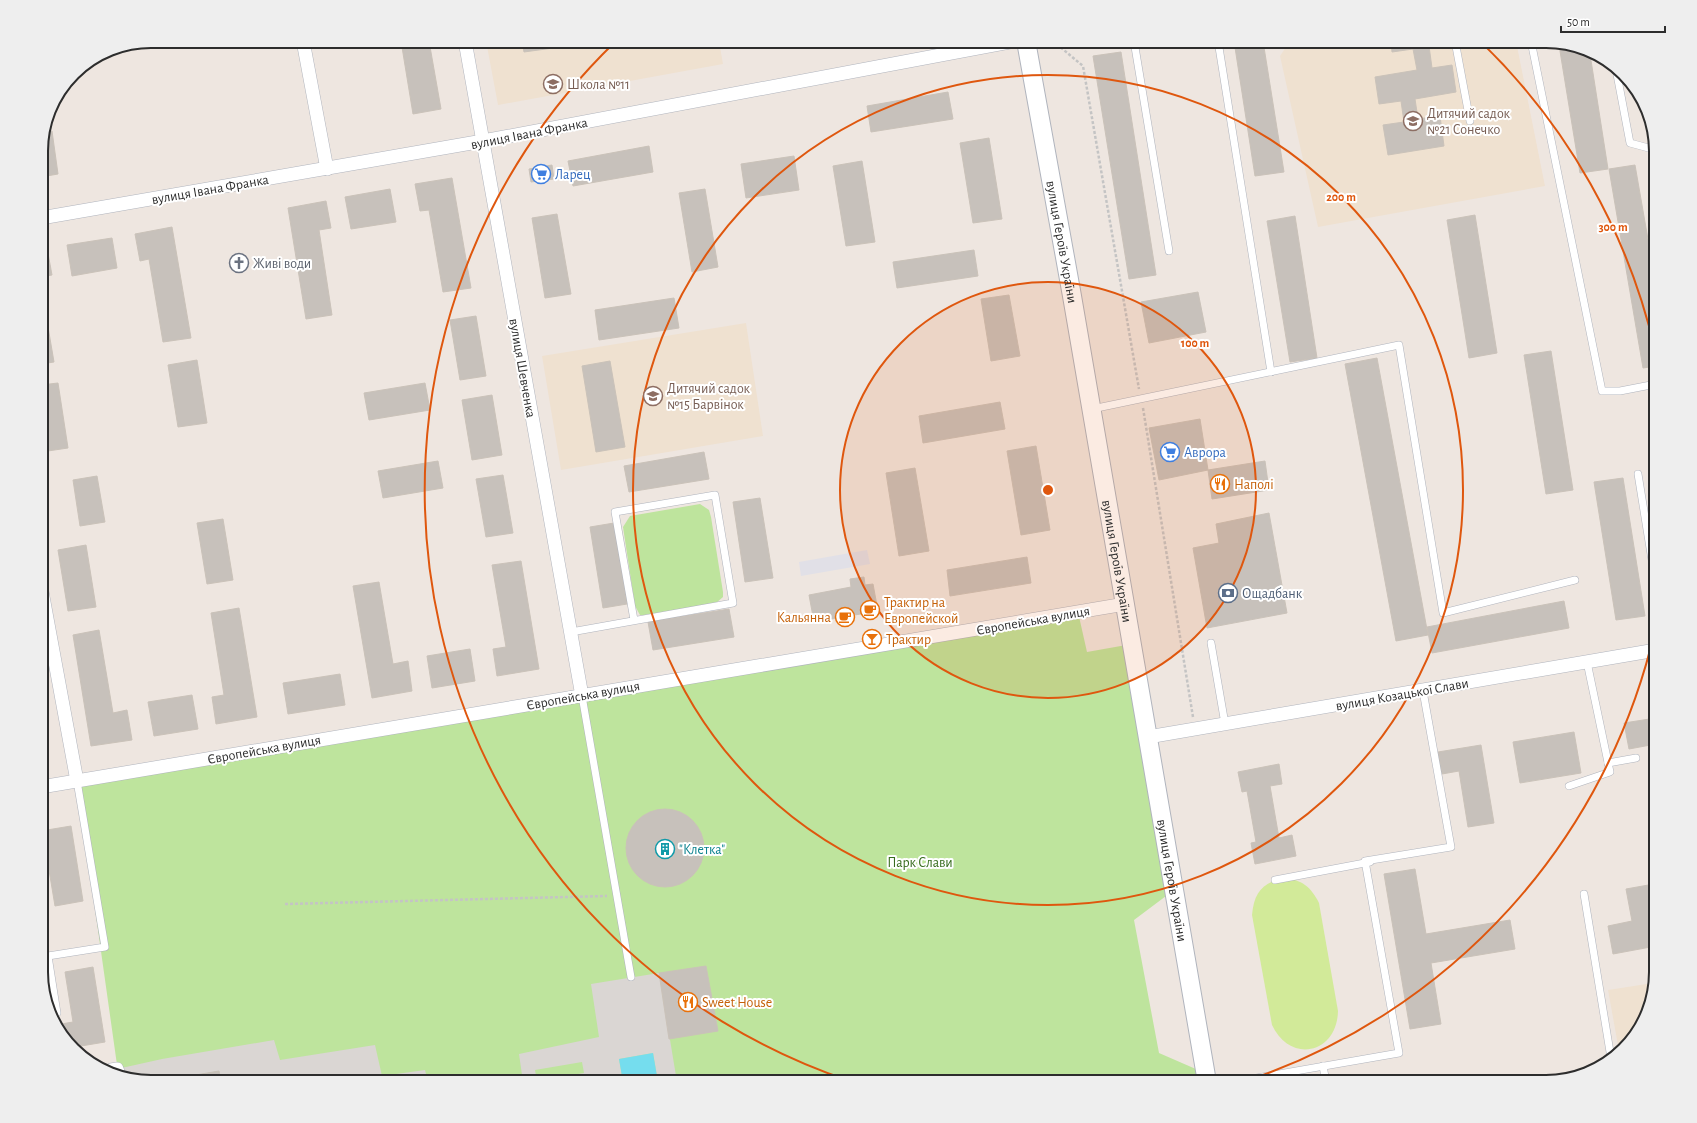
<svg xmlns="http://www.w3.org/2000/svg" width="1697" height="1123" viewBox="0 0 1697 1123" font-family="'Alegreya Sans',sans-serif">
<style>
.industrial{fill:#e1e0e7}
.education{fill:#efe1d0}
.green{fill:#bee49d}
.pitch{fill:#d2ea99}
.plaza{fill:#dad6d3;fill-rule:evenodd}
.water{fill:#75ddee}
.building{fill:#c7c1bb;stroke:#cac2b9}
.lines{fill:none;stroke-linecap:round;stroke-linejoin:round}
.lane-casing{stroke:#b0b4bd;stroke-width:8}
.street-casing{stroke:#b0b4bd;stroke-width:14}
.secondary-casing{stroke:#b0b4bd;stroke-width:20}
.path{stroke:#c4c4c4;stroke-width:2.5;stroke-dasharray:3 2;stroke-linecap:butt}
.lane{stroke:#fff;stroke-width:7}
.street{stroke:#fff;stroke-width:13}
.secondary{stroke:#fff;stroke-width:18}
.ring{fill:none;stroke:#df570e;stroke-width:2}
.labels{text-anchor:middle;stroke-width:4;stroke-linejoin:round;paint-order:stroke}
.education-label{font-size:14px;fill:#785e54;stroke:#fff;text-anchor:start}
.street-label{font-size:14px;fill:#2d2d2d;stroke:#fff}
.shop-label{font-size:14px;fill:#366cbe;stroke:#fff;text-anchor:start}
.worship-label{font-size:14px;fill:#5b616d;stroke:#fff;text-anchor:start}
.food-label{font-size:14px;fill:#c56008;stroke:#fff;text-anchor:start}
.service-label{font-size:14px;fill:#4e5e75;stroke:#fff;text-anchor:start}
.culture-label{font-size:14px;fill:#0d838f;stroke:#fff;text-anchor:start}
.park-label{font-size:14px;fill:#366b1c;stroke:#fff}
.rim{fill:none;stroke:#2d2d2d;stroke-width:2}
.centre{fill:#df570e;stroke:#fff;stroke-width:2}
.ring-label{font-size:12px;text-anchor:middle;font-weight:bold;fill:#df570e;stroke:#fff;stroke-width:4;stroke-linejoin:round;paint-order:stroke}
</style>
<rect width="100%" height="100%" fill="#eee6e0"/>
<polygon class="industrial" points="867,550 870,564 801,576 799,562"/>
<g class="education">
<polygon points="486,41 719,41 723,64 498,105"/>
<polygon points="1290,41 1516,41 1545,186 1318,227 1280,56"/>
<polygon points="746,323 763,436 561,470 542,356"/>
<polygon points="1653,983 1638,1033 1619,1051 1608,990"/>
</g>
<g class="green">
<polygon points="700,504 709,510 711,517 723,592 723,597 716,603 644,615 640,615 635,606 623,527 630,516"/>
<polygon points="1078,612 1087,652 1132,644 1174,890 1134,920 1159,1053 1205,1073 1207,1082 151,1082 118,1072 77,781"/>
</g>
<path class="pitch" d="M1285,878C1302,880 1311,887 1319,903L1338,1011C1337,1054 1290,1064 1272,1025L1252,915C1254,892 1263,882 1285,878Z"/>
<g class="plaza">
<path d="M659,973L677,1082H658L653,1053L619,1059L623,1082H523L519,1054L599,1037L591,984ZM582,1062L584,1073L537,1081L535,1070Z"/>
<polygon points="274,1040 280,1060 375,1045 382,1076 425,1070 428,1082 221,1082 219,1071 167,1080 167,1082 151,1082 118,1072 117,1069 162,1059"/>
</g>
<polygon class="water" points="653,1053 658,1082 623,1082 619,1059"/>
<g class="building">
<polygon points="401,41 429,41 441,109 413,114"/>
<polygon points="522,41 552,41 553,48 524,52"/>
<polygon points="737,41 767,41 767,43 738,47"/>
<polygon points="1234,41 1263,41 1284,172 1255,176"/>
<polygon points="1391,41 1445,41 1446,43 1429,46 1432,68 1452,65 1456,92 1415,99 1418,119 1440,116 1444,146 1388,155 1383,125 1404,122 1401,101 1379,104 1375,77 1417,70 1413,49 1392,52"/>
<polygon points="1559,45 1590,54 1608,169 1580,173"/>
<polygon points="1121,52 1156,275 1129,279 1093,56"/>
<polygon points="948,92 953,119 871,132 867,106"/>
<polygon points="52,131 58,174 41,177 41,144 44,133"/>
<polygon points="989,138 1002,219 973,223 960,143"/>
<polygon points="649,146 653,172 573,186 568,161"/>
<polygon points="794,156 799,190 746,198 741,164"/>
<polygon points="862,161 875,242 846,246 833,166"/>
<polygon points="552,165 554,179 531,182 529,169"/>
<polygon points="1635,165 1656,285 1656,366 1643,368 1609,169"/>
<polygon points="452,178 471,288 443,292 429,210 420,211 415,184"/>
<polygon points="390,189 396,222 351,229 345,197"/>
<polygon points="705,189 718,267 692,272 679,193"/>
<polygon points="326,201 331,228 319,230 332,315 306,319 288,208"/>
<polygon points="557,214 571,294 545,298 532,218"/>
<polygon points="1475,215 1497,353 1469,358 1447,220"/>
<polygon points="1295,216 1317,358 1290,362 1267,221"/>
<polygon points="172,227 191,338 163,342 149,259 140,261 135,234"/>
<polygon points="112,238 117,268 72,276 67,245"/>
<polygon points="47,248 52,275 41,277 41,249"/>
<polygon points="974,250 978,276 897,288 893,262"/>
<polygon points="41,286 54,362 41,364"/>
<polygon points="1198,292 1206,332 1149,343 1141,302"/>
<polygon points="1009,295 1020,356 991,361 981,299"/>
<polygon points="674,298 679,328 599,340 595,310"/>
<polygon points="476,316 486,376 460,380 450,320"/>
<polygon points="1551,351 1573,490 1546,494 1524,355"/>
<polygon points="1377,358 1428,635 1396,641 1345,364"/>
<polygon points="197,360 207,423 178,427 168,365"/>
<polygon points="610,361 625,447 596,452 582,366"/>
<polygon points="58,383 68,448 41,452 41,385"/>
<polygon points="425,383 430,410 369,420 364,393"/>
<polygon points="492,395 502,455 472,460 462,400"/>
<polygon points="1000,402 1005,429 923,443 919,416"/>
<polygon points="1200,419 1208,470 1159,480 1149,428"/>
<polygon points="1036,446 1050,530 1021,535 1007,451"/>
<polygon points="704,452 709,479 629,492 624,466"/>
<polygon points="438,461 443,488 383,498 378,471"/>
<polygon points="1265,461 1269,490 1212,499 1208,470"/>
<polygon points="915,468 929,551 899,556 886,473"/>
<polygon points="503,475 513,533 486,537 476,479"/>
<polygon points="97,476 105,522 80,526 73,480"/>
<polygon points="1623,478 1645,616 1616,620 1594,482"/>
<polygon points="760,498 773,578 745,582 733,502"/>
<polygon points="1269,513 1287,613 1207,628 1193,548 1219,543 1216,524"/>
<polygon points="223,519 233,580 207,584 197,523"/>
<polygon points="614,523 627,604 603,608 590,527"/>
<polygon points="86,545 96,607 68,611 58,550"/>
<polygon points="1027,557 1031,583 950,596 947,570"/>
<polygon points="521,561 539,669 497,676 493,649 506,647 492,565"/>
<polygon points="864,577 865,585 873,584 878,611 814,622 809,595 851,587 850,579"/>
<polygon points="379,582 393,664 408,661 412,691 372,698 353,586"/>
<polygon points="1564,601 1569,628 1432,653 1427,627"/>
<polygon points="239,608 257,717 216,724 212,697 224,695 211,613"/>
<polygon points="729,609 734,637 653,650 648,622"/>
<polygon points="99,630 113,713 127,710 132,740 91,746 73,635"/>
<polygon points="470,649 475,681 432,688 427,656"/>
<polygon points="340,674 345,705 288,714 283,683"/>
<polygon points="192,695 198,729 154,736 148,702"/>
<polygon points="1656,718 1656,744 1629,749 1624,723"/>
<polygon points="1574,732 1581,773 1520,783 1513,742"/>
<polygon points="1481,745 1494,823 1468,827 1459,771 1442,774 1438,752"/>
<polygon points="1279,764 1282,784 1270,786 1279,838 1292,835 1296,856 1255,864 1251,843 1256,842 1247,791 1242,792 1238,772"/>
<circle cx="665" cy="848" r="39"/>
<polygon points="71,826 83,901 55,906 47,858 41,859 41,831"/>
<polygon points="1415,869 1426,934 1510,920 1515,949 1431,963 1441,1024 1410,1029 1384,874"/>
<polygon points="1654,884 1656,897 1656,946 1613,954 1608,926 1632,921 1626,889"/>
<polygon points="706,966 718,1031 669,1039 659,973"/>
<polygon points="93,967 105,1042 75,1047 55,1025 73,1022 65,972"/>
<polygon points="219,1071 221,1082 167,1082 167,1080"/>
</g>
<g class="lines">
<g class="lane-casing">
<g id="lane">
<polyline points="1134,41 1169,251"/>
<polyline points="1218,41 1271,372"/>
<polyline points="1455,41 1470,121"/>
<polyline points="1531,41 1602,391 1620,391 1656,384"/>
<polyline points="1616,69 1630,143 1656,150"/>
<polyline points="1092,409 1399,345 1443,613 1575,580"/>
<polyline points="1638,474 1656,585"/>
<polyline points="571,632 733,603 715,495 615,512 634,620"/>
<polyline points="1211,643 1225,724"/>
<polyline points="582,696 631,977"/>
<polyline points="1608,763 1636,758"/>
<polyline points="1569,786 1610,772 1587,662"/>
<polyline points="1275,880 1370,862"/>
<polyline points="1584,894 1611,1058"/>
<polyline points="52,1014 57,1013 48,956 105,947 77,781"/>
<polyline points="1323,1066 1326,1082"/>
<polyline points="1233,1082 1399,1053 1365,861 1451,847 1423,691"/>
</g>
</g>
<g class="street-casing">
<g id="street">
<polyline points="303,41 327,169"/>
<polyline points="465,41 582,696"/>
<polyline points="41,218 483,141 1015,41"/>
<polyline points="41,586 77,781"/>
<polyline points="1148,737 1656,650"/>
<polyline points="41,787 1125,604"/>
<polyline points="111,1070 117,1069 118,1072"/>
</g>
</g>
<g class="secondary-casing">
<g id="secondary">
<path id="s1" d="M1026,41L1072,296L1207,1082"/>
</g>
</g>
<g class="path">
<polyline points="1053,41 1083,66 1139,389"/>
<polyline points="1143,408 1193,717"/>
<polyline points="285,904 607,896"/>
</g>
<use href="#lane" class="lane"/>
<use href="#street" class="street"/>
<use href="#secondary" class="secondary"/>
</g>
<circle cx="1048" cy="490" r="208" fill="#df570e" fill-opacity=".12"/>
<g class="ring">
<circle cx="1048" cy="490" r="208"/>
<circle cx="1048" cy="490" r="415"/>
<path d="M1655 630A623 623 0 0 1 1246 1081M850 1081A623 623 0 0 1 615 42M1481 42A623 623 0 0 1 1655 350"/>
</g>
<defs>
<g id="school-ring" transform="scale(1)"><circle r="9.5" fill="#fff" stroke="#8d6e63" stroke-width="1.5"/><path d="M0-5L7-2L0 1L-7-2ZM-4 1L0 2.5L4 1V4Q0 6-4 4Z" fill="#8d6e63"/></g>
<g id="supermarket-ring" transform="scale(1)"><circle r="9.5" fill="#fff" stroke="#3f7fe0" stroke-width="1.5"/><path d="M-6-5.5h2.5l.6 2H6L4.5 2H-2.5L-4.4-4H-6ZM-1.5 3.2a1.3 1.3 0 1 0 .1 0ZM3 3.2a1.3 1.3 0 1 0 .1 0Z" fill="#3f7fe0"/></g>
<g id="church-ring" transform="scale(1)"><circle r="9.5" fill="#fff" stroke="#6b7280" stroke-width="1.5"/><path d="M-1.2-6h2.4v3.5h3.3v2.4h-3.3V6h-2.4V-.1h-3.3v-2.4h3.3Z" fill="#6b7280"/></g>
<g id="restaurant-ring" transform="scale(1)"><circle r="9.5" fill="#fff" stroke="#e8710a" stroke-width="1.5"/><path d="M-5-6h1v4h1v-4h1v4h1v-4h1v5L-1.5 .5V6h-2V.5L-5-1ZM5-6V6H3V1.5H1.5Q1.5-4 5-6Z" fill="#e8710a"/></g>
<g id="bank-ring" transform="scale(1)"><circle r="9.5" fill="#fff" stroke="#5c6f8a" stroke-width="1.5"/><path d="M-6-4H6V4H-6ZM0-2.3a2.3 2.3 0 1 0 0 4.6a2.3 2.3 0 1 0 0-4.6Z" fill="#5c6f8a"/></g>
<g id="cafe-ring" transform="scale(1)"><circle r="9.5" fill="#fff" stroke="#e8710a" stroke-width="1.5"/><path d="M-5.5-4.5H6V0H3Q3 3.5 0 3.5H-2.5Q-5.5 3.5-5.5 0ZM3-3.2v2h1.7v-2ZM-6 4.5H4V6H-6Z" fill="#e8710a"/></g>
<g id="bar-ring" transform="scale(1)"><circle r="9.5" fill="#fff" stroke="#e8710a" stroke-width="1.5"/><path d="M-6-5H6L.8 .8V4.5H3.5V6h-7V4.5H-.8V.8Z" fill="#e8710a"/></g>
<g id="building-ring" transform="scale(1)"><circle r="9.5" fill="#fff" stroke="#0f9aa8" stroke-width="1.5"/><path d="M-4-6H4V6H1V3H-1V6H-4ZM-2.5-4.3h1.7v1.8h-1.7ZM.8-4.3h1.7v1.8H.8ZM-2.5-1h1.7V.8h-1.7ZM.8-1h1.7V.8H.8Z" fill="#0f9aa8"/></g>
</defs>
<g fill-rule="evenodd">
<use href="#school-ring" x="553" y="84"/>
<use href="#school-ring" x="1413" y="121"/>
<use href="#supermarket-ring" x="541" y="174"/>
<use href="#church-ring" x="239" y="263"/>
<use href="#school-ring" x="653" y="396"/>
<use href="#supermarket-ring" x="1170" y="452"/>
<use href="#restaurant-ring" x="1220" y="484"/>
<use href="#bank-ring" x="1228" y="593"/>
<use href="#cafe-ring" x="870" y="610"/>
<use href="#cafe-ring" x="845" y="617"/>
<use href="#bar-ring" x="872" y="639"/>
<use href="#building-ring" x="665" y="849"/>
<use href="#restaurant-ring" x="688" y="1002"/>
</g>
<g class="labels">
<g class="education-label">
<text x="567" y="89">Школа №11</text>
<text x="1427" y="118">Дитячий садок<tspan x="1427" dy="16">№21 Сонечко</tspan></text>
<text x="667" y="393">Дитячий садок<tspan x="667" dy="16">№15 Барвінок</tspan></text>
</g>
<g class="street-label">
<text transform="translate(529 133) rotate(-11)" y="5">вулиця Івана Франка</text>
<text transform="translate(210 189) rotate(-10)" y="5">вулиця Івана Франка</text>
<text dy="5" stroke="none"><textPath href="#s1" startOffset="204">вулиця Героїв України</textPath></text>
<text transform="translate(523 368) rotate(80)" y="5">вулиця Шевченка</text>
<text dy="5" stroke="none"><textPath href="#s1" startOffset="528">вулиця Героїв України</textPath></text>
<text transform="translate(1033 620) rotate(-10)" y="5">Європейська вулиця</text>
<text transform="translate(1402 694) rotate(-10)" y="5">вулиця Козацької Слави</text>
<text transform="translate(583 695) rotate(-10)" y="5">Європейська вулиця</text>
<text transform="translate(264 749) rotate(-10)" y="5">Європейська вулиця</text>
<text dy="5" stroke="none"><textPath href="#s1" startOffset="852">вулиця Героїв України</textPath></text>
</g>
<g class="shop-label">
<text x="555" y="179">Ларец</text>
<text x="1184" y="457">Аврора</text>
</g>
<g class="worship-label">
<text x="253" y="268">Живі води</text>
</g>
<g class="food-label">
<text x="1234" y="489">Наполі</text>
<text x="884" y="607">Трактир на<tspan x="884" dy="16">Европейской</tspan></text>
<text x="831" y="622" text-anchor="end">Кальянна</text>
<text x="886" y="644">Трактир</text>
<text x="702" y="1007">Sweet House</text>
</g>
<g class="service-label">
<text x="1242" y="598">Ощадбанк</text>
</g>
<g class="culture-label">
<text x="679" y="854">"Клетка"</text>
</g>
<g class="park-label">
<text x="920" y="867">Парк Слави</text>
</g>
</g>
<path d="M0 0H1697V1123H0ZM151 48H1546A103 103 0 0 1 1649 151V972A103 103 0 0 1 1546 1075H151A103 103 0 0 1 48 972V151A103 103 0 0 1 151 48Z" fill="#eee" fill-rule="evenodd"/>
<path class="rim" d="M151 48H1546A103 103 0 0 1 1649 151V972A103 103 0 0 1 1546 1075H151A103 103 0 0 1 48 972V151A103 103 0 0 1 151 48Z"/>
<circle cx="1048" cy="490" r="6" class="centre"/>
<g class="ring-label">
<text x="1341" y="201">200 m</text>
<text x="1613" y="231">300 m</text>
<text x="1195" y="347">100 m</text>
</g>
<path d="M1561 26v6h104v-6" fill="none" stroke="#2d2d2d" stroke-width="2"/>
<text x="1567" y="26" font-size="12" fill="#2d2d2d" stroke="#ffffff" stroke-width="3" paint-order="stroke">50 m</text>
</svg>
